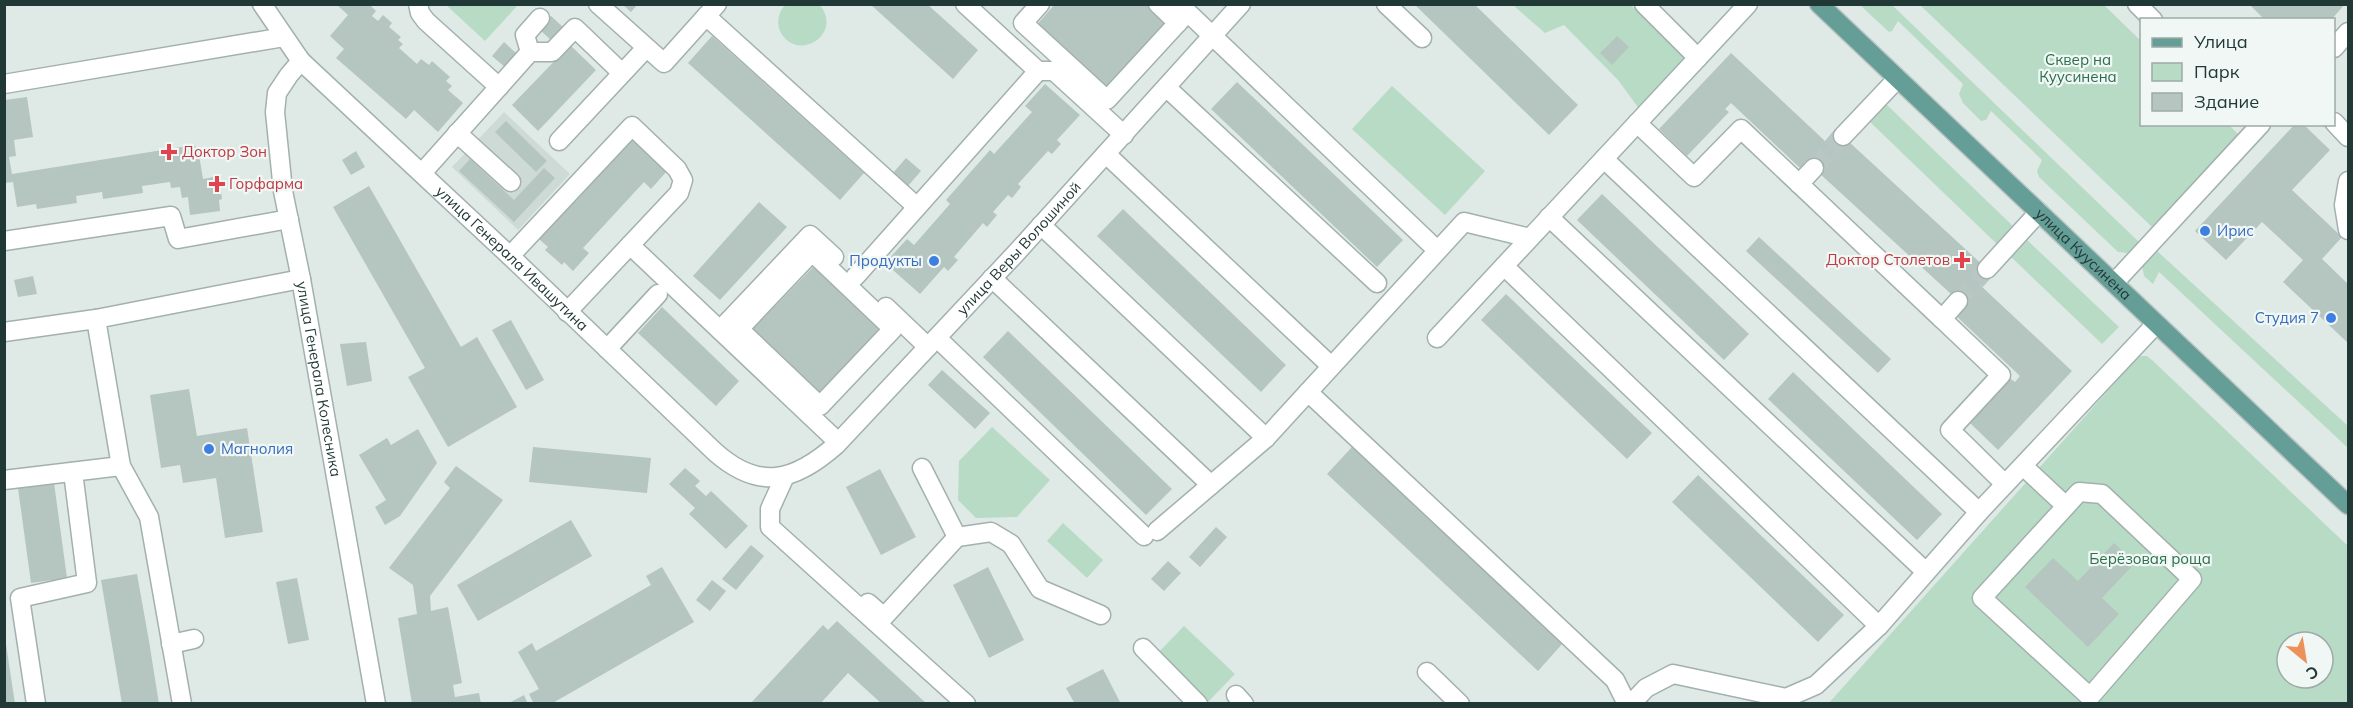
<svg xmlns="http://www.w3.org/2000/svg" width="2353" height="708" viewBox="0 0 2353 708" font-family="Mulish,sans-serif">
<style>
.built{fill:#cedad6}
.green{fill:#b8dbc6;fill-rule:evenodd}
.building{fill:#b5c5c0}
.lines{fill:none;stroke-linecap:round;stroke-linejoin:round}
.minor-tunnel{stroke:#b9c7c4;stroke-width:18;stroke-dasharray:18 9;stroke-linecap:butt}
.minor-casing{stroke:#a2b1ae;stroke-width:21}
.major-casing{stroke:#bcc4c3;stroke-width:21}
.minor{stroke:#fff;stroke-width:18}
.major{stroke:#659e97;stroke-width:18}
.health-dot{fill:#e0444e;stroke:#f0f7f4;stroke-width:2}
.shop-dot{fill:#3f7fe0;stroke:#f0f7f4;stroke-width:2}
.labels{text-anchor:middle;stroke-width:4.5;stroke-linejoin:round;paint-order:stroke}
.park-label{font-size:15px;fill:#2c6f4f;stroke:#f0f7f4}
.health-label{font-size:15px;fill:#be3a42;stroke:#f0f7f4;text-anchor:start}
.shop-label{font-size:15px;fill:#366cbe;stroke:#f0f7f4;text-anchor:start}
.street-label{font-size:15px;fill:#213936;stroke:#f0f7f4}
</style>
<rect width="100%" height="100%" fill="#dfeae7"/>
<polygon class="built" points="504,112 570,174 518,230 452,167"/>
<g class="green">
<polygon points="446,5 518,5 485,41"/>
<path d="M785,5H820C844,36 795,63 780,31C776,21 779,12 785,5Z"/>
<polygon points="1513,5 1631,5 1684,58 1640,110 1618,80 1564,25 1545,33"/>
<polygon points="1860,5 1892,5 2139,242 2128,253 2118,252 2039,177 2037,171 2042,160 1991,111 1986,120 1981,121 1963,103 1959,94 1963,84 1898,21 1892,31 1889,32"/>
<polygon points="1920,5 2104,5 2141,41 2142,124 2229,125 2241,137 2153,228"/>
<polygon points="1392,86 1485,171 1445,215 1352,129"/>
<polygon points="1886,104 2016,229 1999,246 1869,121"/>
<polygon points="2025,238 2119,327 2102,344 2009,255"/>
<polygon points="2156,250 2348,426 2348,448 2159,272 2153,284 2144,276 2142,266"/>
<path d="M2140,356H2147L2152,360L2348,546V703L1828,704L2130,366ZM2287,642H2323V678H2287Z"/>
<polygon points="992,427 1050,480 1017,517 976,518 958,500 959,461"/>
<polygon points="1063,523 1103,560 1087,578 1047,541"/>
<polygon points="1184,626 1235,674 1208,702 1157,654"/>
</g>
<g class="building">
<polygon points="336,4 369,4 376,11 372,16 378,21 383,15 392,23 389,27 401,37 398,40 403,44 399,48 417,64 421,59 429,65 432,61 450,77 446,81 452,86 448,90 463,103 438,132 414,110 406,119 336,58 344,49 330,36 348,15"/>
<polygon points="622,4 638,4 631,12"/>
<polygon points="870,4 927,4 978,50 953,79"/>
<polygon points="1055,4 1148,4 1169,23 1105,92 1034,28"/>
<polygon points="1414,4 1474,4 1578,105 1549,135"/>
<polygon points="2249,4 2345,4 2331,20 2265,20"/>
<polygon points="551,16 564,28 552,41 539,29"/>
<polygon points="712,36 864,173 840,200 688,63"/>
<polygon points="1617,36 1629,47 1612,65 1600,53"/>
<polygon points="504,42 517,54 506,68 492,56"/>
<polygon points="570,45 596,70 538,131 512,105"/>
<polygon points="1731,53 1825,141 1835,129 1987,269 1991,273 1980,285 2072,371 1998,450 1970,423 2011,379 2015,382 2020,376 1954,314 1963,305 1806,161 1800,168 1731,103 1725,109 1729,112 1687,156 1659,129"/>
<polygon points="1237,82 1403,240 1377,267 1211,109"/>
<polygon points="1045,84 1080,115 1057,140 1061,144 1052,154 1048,151 1018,184 1021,187 1012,198 1008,195 993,212 997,215 987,227 983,223 954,257 958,260 948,271 944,267 920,294 885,263 907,239 914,245 950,204 946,200 990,150 994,154 1032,112 1025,106"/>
<polygon points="27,97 33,137 14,140 16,156 9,157 12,174 194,145 198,149 203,179 219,176 222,199 219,200 220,211 190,215 188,197 182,198 180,187 171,188 170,182 142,186 143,193 103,199 102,192 76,196 77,203 37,209 36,204 17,207 13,182 5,183 5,100"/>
<polygon points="506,121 547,161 536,172 495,132"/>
<polygon points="2295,124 2303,124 2330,150 2292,190 2342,237 2322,259 2348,284 2348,343 2283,282 2303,260 2262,222 2226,260 2195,231"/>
<polygon points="632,139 667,171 651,189 644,182 583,248 589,253 573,271 564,262 562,265 545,250 548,247 539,239"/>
<polygon points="356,151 365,167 351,175 342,160"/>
<polygon points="906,158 921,171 908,186 893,173"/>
<polygon points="470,159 514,200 544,168 555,178 514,222 459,171"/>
<polygon points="369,186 461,347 477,337 517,407 448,447 408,377 425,368 333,207"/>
<polygon points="1602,194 1749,334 1724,360 1577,220"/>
<polygon points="759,202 787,227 720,300 693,276"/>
<polygon points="1123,209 1286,365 1261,392 1097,236"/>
<polygon points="1759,237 1891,359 1878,373 1746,251"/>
<polygon points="816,264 885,330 820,398 751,331"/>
<polygon points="33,276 37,294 18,297 14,280"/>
<polygon points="1506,294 1652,433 1627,459 1481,320"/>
<polygon points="662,307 739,381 716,406 638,333"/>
<polygon points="511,320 544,380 526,390 492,330"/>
<polygon points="1008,331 1172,489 1146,515 983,357"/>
<polygon points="366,342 372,381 347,386 340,344"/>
<polygon points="942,370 990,413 975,429 928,385"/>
<polygon points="1793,372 1942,514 1917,540 1768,399"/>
<polygon points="189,389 197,436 247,428 263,532 225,538 216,478 183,483 180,465 161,468 150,395"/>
<polygon points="418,429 437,463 400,516 385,525 375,507 386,500 359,455 387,438 391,445"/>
<polygon points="533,447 651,458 647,493 529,482"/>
<polygon points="1352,447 1563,643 1538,671 1327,474"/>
<polygon points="456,466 503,500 430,596 431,611 448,607 462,683 453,685 455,697 479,693 481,704 412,704 398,618 417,614 413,585 389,568 450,488 444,482"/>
<polygon points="685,468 700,481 695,486 706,496 711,491 748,526 726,549 689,514 695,508 669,484"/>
<polygon points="880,469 916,537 881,555 846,487"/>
<polygon points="1698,475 1844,615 1818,642 1672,502"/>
<polygon points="54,483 67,578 31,583 18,488"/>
<polygon points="571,520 592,556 478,621 457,585"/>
<polygon points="1216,527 1227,537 1200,567 1189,557"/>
<polygon points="2114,543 2135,563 2102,598 2119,614 2088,647 2025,587 2053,558 2078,581"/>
<polygon points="751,545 764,556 736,590 722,579"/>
<polygon points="1168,561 1181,573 1164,591 1151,579"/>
<polygon points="662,567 694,622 551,704 534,704 529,694 539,689 518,652 532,643 536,651 651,585 646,576"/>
<polygon points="988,567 1024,640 989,658 953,585"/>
<polygon points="137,574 149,641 159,704 122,704 101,580"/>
<polygon points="297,578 309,640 288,644 276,582"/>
<polygon points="712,580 726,591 710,611 696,600"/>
<polygon points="837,621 927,704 882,704 848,673 820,704 750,704 823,625 828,630"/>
<polygon points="4,644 6,644 15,704 4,704"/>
<polygon points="1103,669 1121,704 1075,704 1066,688"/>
<polygon points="524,695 528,704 507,704"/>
</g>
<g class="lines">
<g class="minor-tunnel">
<polyline points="1814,168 1843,136"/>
<polyline points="1958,301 1987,269"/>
</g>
<g class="minor-casing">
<g id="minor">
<path id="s1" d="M262,4L301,61L510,256L715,452C759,491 794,482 836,445L1017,252L1241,4"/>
<polyline points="418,4 420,13 426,21 499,87"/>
<polyline points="598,4 664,63 717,4"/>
<polyline points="965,4 1038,71 1054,71 1124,135"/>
<polyline points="1040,4 1023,23 1107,100 1187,13"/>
<polyline points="1158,4 1178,23"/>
<polyline points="1179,4 1437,250"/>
<polyline points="1386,4 1422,38"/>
<polyline points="1644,4 1698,58"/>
<polyline points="2137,4 2153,20"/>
<polyline points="706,16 917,207"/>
<polyline points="2334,48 2348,32"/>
<polyline points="530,52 525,35 540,18"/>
<path id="s2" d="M301,61L289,75L277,93L275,112L283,191L301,279L376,704"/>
<polyline points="4,84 284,37"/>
<polyline points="1167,88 1377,283"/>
<polyline points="2334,122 2348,137"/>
<polyline points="1637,123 1694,177 1741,129 1942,319"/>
<polyline points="457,133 511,182"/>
<polyline points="1843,136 1897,79"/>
<polyline points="559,141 646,48"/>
<polyline points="1106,154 1331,366"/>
<polyline points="1604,159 1979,512"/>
<polyline points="422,173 530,52 552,52 575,28 622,73"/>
<polyline points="2348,181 2344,205 2348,230"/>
<polyline points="1799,184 1814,168"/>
<polyline points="1549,217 1926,572"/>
<polyline points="1041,225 1266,438"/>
<polyline points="4,241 171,216 178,239 289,219"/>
<polyline points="630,245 838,442"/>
<polygon points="812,252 893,329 820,406 739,329"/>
<polyline points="510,256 632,126 677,169 683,180 679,193 567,312"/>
<polyline points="1504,266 1879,626"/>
<polyline points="1987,269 2039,212"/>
<polyline points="855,277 1038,71"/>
<polyline points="992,278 1211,485"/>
<polyline points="2114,283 2261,124"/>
<polyline points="1958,301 1942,319 2001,375 1950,430 2005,484"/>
<polyline points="886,307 928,347"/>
<polyline points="720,330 810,235 834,257"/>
<polyline points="4,332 96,319"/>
<polyline points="937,338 1144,536"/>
<polyline points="1437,338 1748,4"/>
<polyline points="607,349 658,294"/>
<polyline points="1308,392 1615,680 1627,704"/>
<polyline points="2023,466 2066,506"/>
<polyline points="922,468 957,537 991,532 1011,544 1040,589 1101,615"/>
<polyline points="785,476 770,509 770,527 966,704"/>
<polyline points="4,480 121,466"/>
<polygon points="2079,492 2102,494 2192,579 2090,697 1982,598"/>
<polyline points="1157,531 1266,438 1464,222 1530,238"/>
<polyline points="868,603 884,617 957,537"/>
<polyline points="171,644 194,639"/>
<polyline points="1143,648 1198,704"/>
<polyline points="1427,672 1460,704"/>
<polyline points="1236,695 1244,704"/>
<polyline points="36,704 20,598 87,583 73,472"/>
<polyline points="182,704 149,517 121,466 96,319 301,279"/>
<polyline points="1631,704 1646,688 1673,674 1786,698 1816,685 1879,626 1979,512 2156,324"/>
</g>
</g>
<g class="major-casing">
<g id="major">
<path id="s3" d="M1819,4L2348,505"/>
</g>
</g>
<use href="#minor" class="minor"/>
<use href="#major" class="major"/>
</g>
<g class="health-dot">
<path d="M166 143h6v6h6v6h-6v6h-6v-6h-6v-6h6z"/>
<path d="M214 175h6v6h6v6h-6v6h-6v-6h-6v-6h6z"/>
<path d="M1959 251h6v6h6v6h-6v6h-6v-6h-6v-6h6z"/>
</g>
<g class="shop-dot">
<circle cx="2205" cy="231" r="6"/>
<circle cx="934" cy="261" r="6"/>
<circle cx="2331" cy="318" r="6"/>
<circle cx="209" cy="449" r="6"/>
</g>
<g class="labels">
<g class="park-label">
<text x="2078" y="65">Сквер на<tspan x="2078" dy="17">Куусинена</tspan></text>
<text x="2150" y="564">Берёзовая роща</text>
</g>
<g class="health-label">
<text x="182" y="157">Доктор Зон</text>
<text x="229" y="189">Горфарма</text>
<text x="1950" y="265" text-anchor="end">Доктор Столетов</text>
</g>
<g class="shop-label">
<text x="2217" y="236">Ирис</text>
<text x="922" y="266" text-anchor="end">Продукты</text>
<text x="2319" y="323" text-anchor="end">Студия 7</text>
<text x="221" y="454">Магнолия</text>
</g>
<g class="street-label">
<text dy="5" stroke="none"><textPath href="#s1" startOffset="1044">улица Веры Волошиной</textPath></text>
<text dy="5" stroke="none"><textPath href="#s3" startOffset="364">улица Куусинена</textPath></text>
<text dy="5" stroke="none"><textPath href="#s1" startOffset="358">улица Генерала Ивашутина</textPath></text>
<text dy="5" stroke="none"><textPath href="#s2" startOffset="330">улица Генерала Колесника</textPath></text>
</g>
</g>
<rect width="2353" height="708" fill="none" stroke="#213936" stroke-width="12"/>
<rect x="2140" y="18" width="195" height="108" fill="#f0f7f4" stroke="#9daba8" stroke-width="1.5"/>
<rect x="2152" y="38" width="30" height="9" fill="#659e97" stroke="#9daba8" stroke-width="1.5"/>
<text x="2194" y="48" font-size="18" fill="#213936">Улица</text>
<rect x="2152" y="63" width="30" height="18" fill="#b8dbc6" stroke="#9daba8" stroke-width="1.5"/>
<text x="2194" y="78" font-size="18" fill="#213936">Парк</text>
<rect x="2152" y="93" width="30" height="18" fill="#b5c5c0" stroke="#9daba8" stroke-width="1.5"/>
<text x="2194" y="108" font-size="18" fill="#213936">Здание</text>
<g transform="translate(2305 660) rotate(150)"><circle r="28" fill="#f0f7f4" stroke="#9daba8" stroke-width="1.5"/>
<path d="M0-4.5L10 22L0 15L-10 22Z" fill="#ed915a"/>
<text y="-9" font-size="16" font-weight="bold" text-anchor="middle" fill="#213936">С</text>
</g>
</svg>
